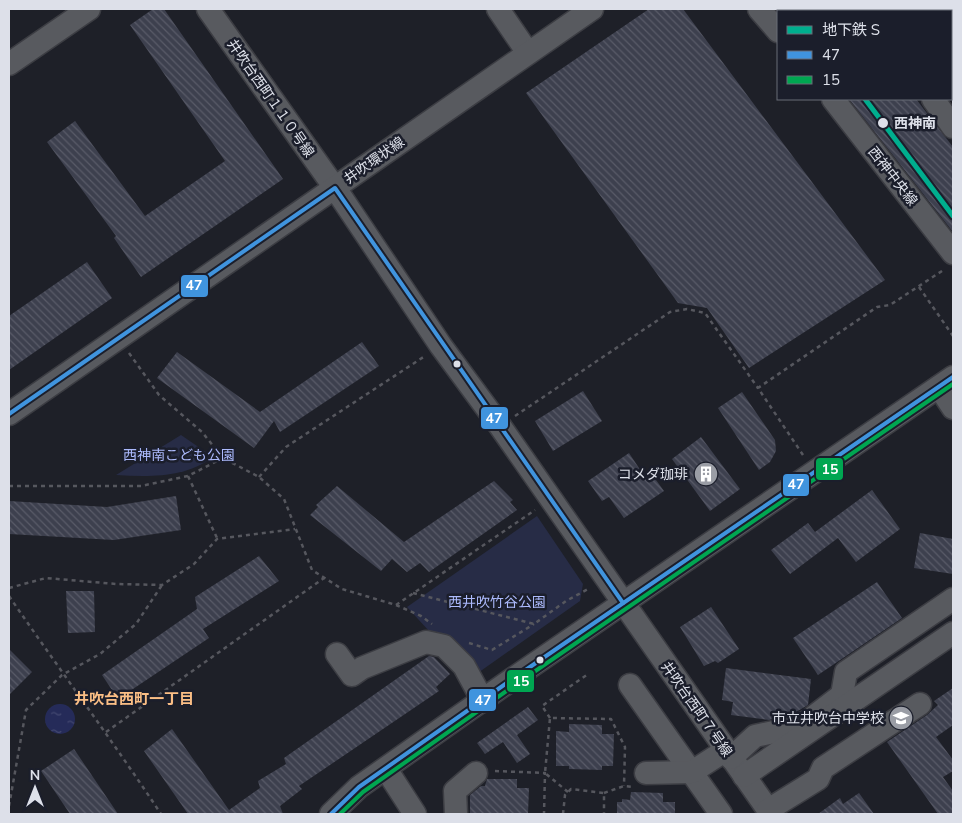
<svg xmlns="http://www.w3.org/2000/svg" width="962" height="823" viewBox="0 0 962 823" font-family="'Nunito Sans','Noto Sans JP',sans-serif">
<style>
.park{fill:#272c46}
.water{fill:url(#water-ripples)}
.building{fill:url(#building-back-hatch)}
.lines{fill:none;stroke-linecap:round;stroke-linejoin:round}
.minor-casing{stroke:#3c3d43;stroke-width:25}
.path{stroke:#56575e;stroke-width:2.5;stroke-dasharray:4 4;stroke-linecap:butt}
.minor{stroke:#585a5f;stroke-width:22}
.bus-1-casing{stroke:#1b1e2b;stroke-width:8}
.bus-2-casing{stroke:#1b1e2b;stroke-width:8}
.bus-1{stroke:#4094de;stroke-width:4}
.bus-2{stroke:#00a651;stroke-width:4}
.metro-1-casing{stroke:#1b1e2b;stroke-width:9}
.metro-1{stroke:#00ae8e;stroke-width:5}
.stop-dot{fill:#dde0e9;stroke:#1b1e2b;stroke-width:2}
.labels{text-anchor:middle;stroke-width:5;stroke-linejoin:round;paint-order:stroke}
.street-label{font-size:14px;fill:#dde0e9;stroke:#1b1e2b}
.stop-label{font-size:14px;font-weight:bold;fill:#dde0e9;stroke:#1b1e2b;text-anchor:start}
.park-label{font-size:14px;fill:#acbafc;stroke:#1b1e2b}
.poi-label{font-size:14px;fill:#dde0e9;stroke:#1b1e2b;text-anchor:end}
.neighbourhood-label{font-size:15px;font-weight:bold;fill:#fabe85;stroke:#1b1e2b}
.line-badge{stroke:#1b1e2b;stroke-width:2}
.badge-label{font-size:14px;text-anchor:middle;font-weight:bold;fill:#fff}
</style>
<defs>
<pattern id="water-ripples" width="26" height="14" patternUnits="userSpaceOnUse" patternTransform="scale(1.25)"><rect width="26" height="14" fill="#252b59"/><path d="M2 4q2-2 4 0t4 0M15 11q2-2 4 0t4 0" fill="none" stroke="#444971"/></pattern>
<pattern id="building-back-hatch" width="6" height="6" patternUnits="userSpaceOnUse" patternTransform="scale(1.25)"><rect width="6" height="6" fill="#3d404e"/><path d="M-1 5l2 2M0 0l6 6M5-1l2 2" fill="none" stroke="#595b68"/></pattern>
</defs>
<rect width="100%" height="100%" fill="#1e2028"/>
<g class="park">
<path d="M181,435L213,457C185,478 150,477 116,475Z"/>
<polygon points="537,516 583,584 580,601 475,675 443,636 429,631 407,607"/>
</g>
<circle class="water" cx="60" cy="719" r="15"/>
<g class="building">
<polygon points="153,9 164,9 283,179 141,277 114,238 116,236 47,142 75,121 145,216 225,161 130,25"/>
<polygon points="649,9 683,9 885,280 749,368 707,308 678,303 526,93"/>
<polygon points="849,99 916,99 953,147 953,232"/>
<polygon points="87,262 112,298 9,370 9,316"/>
<polygon points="362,342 379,366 280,432 274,421 254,448 157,378 177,352 260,412"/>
<polygon points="583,391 602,421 553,451 535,421"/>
<polygon points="742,392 775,440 776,451 770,462 759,470 718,408"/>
<polygon points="701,437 740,489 710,511 672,459"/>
<polygon points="629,453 645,477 651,473 664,491 624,518 609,497 602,501 588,481"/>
<polygon points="494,481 513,500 510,502 517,510 429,572 420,563 407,572 392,559 381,571 310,515 318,507 316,505 337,486 404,542"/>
<polygon points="872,490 900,529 856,562 838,538 790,574 771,550 808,523 815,532"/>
<polygon points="176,496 181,530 114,540 9,534 9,501 107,507"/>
<polygon points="920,533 953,539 953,574 914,568"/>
<polygon points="259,556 279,581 203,629 209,638 118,699 102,675 197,609 195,597"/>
<polygon points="877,582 902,618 818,675 793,638"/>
<polygon points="66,591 94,591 95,632 68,633"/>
<polygon points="711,607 739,649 718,663 715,661 704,666 680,627"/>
<polygon points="9,649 32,672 9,695"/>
<polygon points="429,656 434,657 450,674 436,687 439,691 299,786 302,789 280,806 283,814 188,814 144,751 172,729 229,810 260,788 258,781 286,764 284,758"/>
<polygon points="726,668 811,679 808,705 796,712 792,711 789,715 769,720 731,715 733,702 722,700"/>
<polygon points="953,688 953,725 936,737 953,760 953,771 943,777 953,791 953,814 938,814 887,742 927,715 938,705 934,701"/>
<polygon points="528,707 538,720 517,735 530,754 517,763 503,742 485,754 477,743"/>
<polygon points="569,724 602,725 602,734 614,734 613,766 602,766 602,770 569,769 569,766 556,766 556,731 569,732"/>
<polygon points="74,749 118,814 70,814 41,771"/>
<polygon points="487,779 517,779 517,788 529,788 528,814 470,814 470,795 481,786 485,786"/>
<polygon points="631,792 663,793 663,802 675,802 675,814 617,814 617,802 622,802 622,799 630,800"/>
<polygon points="859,793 874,814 818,814 840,798 843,804"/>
</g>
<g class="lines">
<g class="minor-casing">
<g id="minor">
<polyline points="208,9 335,188 441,346 500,426 771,814"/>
<polyline points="498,9 528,53"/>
<polyline points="759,9 778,31"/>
<polyline points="863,9 865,11"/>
<polyline points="9,64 89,9"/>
<polyline points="833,99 953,253"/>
<polyline points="933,99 953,127"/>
<polyline points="939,387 953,408"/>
<polyline points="9,414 592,9"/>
<polyline points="337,654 352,675 362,668 426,642 444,646 464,666 483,701"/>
<polyline points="630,685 721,814"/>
<polyline points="731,758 755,736 793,728 808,721 842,695 846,672 953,599"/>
<polyline points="386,769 415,814"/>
<polyline points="646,773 692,772 726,750"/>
<polyline points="744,776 953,633"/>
<polyline points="768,810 818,779 823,768 920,704"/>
<polyline points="331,814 359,787 511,680 953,377"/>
<polyline points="456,814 455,791 476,773"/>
</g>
</g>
<g class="path">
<polyline points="928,9 930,11"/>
<polyline points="951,41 953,45"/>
<polyline points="919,287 953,336"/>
<polyline points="129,353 159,395 202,432 223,458 259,477 284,499 312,570 342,589 396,605 421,616 432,624"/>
<polyline points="515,416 670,312 687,309 705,313 758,388"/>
<polyline points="803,455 758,388 877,307 890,305 945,269"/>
<polyline points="188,476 217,538"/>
<polyline points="259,477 286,447 425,356"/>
<polyline points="9,486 141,486 188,476 223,458"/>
<polyline points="9,588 46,578 116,584 162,585 194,564 217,539 295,529"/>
<polyline points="413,593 534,624 566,601 590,588"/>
<path d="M9,596C59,669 112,740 161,814"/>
<polyline points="396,605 535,510"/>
<polyline points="469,643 492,650 534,624"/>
<polyline points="550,718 542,706 588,674"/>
<polyline points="106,732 324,578"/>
<polyline points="495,771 545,773 544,814"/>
<polyline points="568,792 545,773 550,718 611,719 625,747 624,786"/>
<polyline points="604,793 624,786 634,787"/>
<polyline points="9,806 26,710 62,675 100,654 136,624 162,585"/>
<polyline points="563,814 565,795 571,789 604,793 604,814"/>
</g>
<use href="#minor" class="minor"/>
<g class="bus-1-casing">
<g id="bus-1">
<polyline points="9,414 335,188 623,603"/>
<polyline points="331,814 359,787 511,680 953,377"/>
</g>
</g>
<g class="bus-2-casing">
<polyline id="bus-2" points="340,814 363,792 515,685 953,384"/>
</g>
<use href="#bus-1" class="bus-1"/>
<use href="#bus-2" class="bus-2"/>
<g class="metro-1-casing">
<polyline id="metro-1" points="865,99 953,216"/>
</g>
<use href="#metro-1" class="metro-1"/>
</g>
<defs>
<g id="building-disc" transform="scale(1.25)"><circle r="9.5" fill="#9a9da5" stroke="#1b1e2b"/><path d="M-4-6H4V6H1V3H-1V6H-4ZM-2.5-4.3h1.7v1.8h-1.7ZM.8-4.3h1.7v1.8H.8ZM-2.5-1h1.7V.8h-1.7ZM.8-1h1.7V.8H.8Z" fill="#fff"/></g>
<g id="school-disc" transform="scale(1.25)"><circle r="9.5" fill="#9a9da5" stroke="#1b1e2b"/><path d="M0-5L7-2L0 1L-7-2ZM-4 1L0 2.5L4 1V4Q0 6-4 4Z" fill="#fff"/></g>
</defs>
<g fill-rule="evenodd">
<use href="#building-disc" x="706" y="474"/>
<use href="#school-disc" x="901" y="718"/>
</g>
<g class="stop-dot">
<circle cx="883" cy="123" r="6"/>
<circle cx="457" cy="364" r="4.5"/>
<circle cx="540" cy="660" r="4.5"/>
</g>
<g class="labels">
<g class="street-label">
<text transform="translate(271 98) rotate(55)" y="5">井吹台西町１１０号線</text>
<text transform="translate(374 160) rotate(-35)" y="5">井吹環状線</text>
<text transform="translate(893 176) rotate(52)" y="5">西神中央線</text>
<text transform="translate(697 709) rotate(55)" y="5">井吹台西町７号線</text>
</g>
<g class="stop-label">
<text x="894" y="128">西神南</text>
</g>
<g class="park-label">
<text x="179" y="460">西神南こども公園</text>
<text x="497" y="607">西井吹竹谷公園</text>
</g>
<g class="poi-label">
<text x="688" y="479">コメダ珈琲</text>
<text x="884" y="723">市立井吹台中学校</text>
</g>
<g class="neighbourhood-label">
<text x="134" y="704">井吹台西町一丁目</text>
</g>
</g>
<g class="line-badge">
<rect x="180" y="274" width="29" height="24" rx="5" fill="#4094de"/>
<rect x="480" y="406" width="29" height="24" rx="5" fill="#4094de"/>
<rect x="815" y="457" width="29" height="24" rx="5" fill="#00a651"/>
<rect x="782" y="473" width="28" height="24" rx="5" fill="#4094de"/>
<rect x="506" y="669" width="29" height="24" rx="5" fill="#00a651"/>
<rect x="468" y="688" width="29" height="24" rx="5" fill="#4094de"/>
</g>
<g class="badge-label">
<text x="194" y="290">47</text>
<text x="494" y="423">47</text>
<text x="830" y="474">15</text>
<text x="796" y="489">47</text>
<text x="521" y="686">15</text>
<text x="483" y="705">47</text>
</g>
<rect width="962" height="823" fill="none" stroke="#dde0e9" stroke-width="20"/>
<rect x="777" y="10" width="175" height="90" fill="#1b1e2b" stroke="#696c77"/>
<rect x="787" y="26" width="25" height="8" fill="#00ae8e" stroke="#696c77"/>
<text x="822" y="35" font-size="15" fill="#dde0e9">地下鉄 S</text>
<rect x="787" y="51" width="25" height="8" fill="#4094de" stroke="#696c77"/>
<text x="822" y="60" font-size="15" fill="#dde0e9">47</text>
<rect x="787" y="76" width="25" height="8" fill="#00a651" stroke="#696c77"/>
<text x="822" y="85" font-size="15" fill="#dde0e9">15</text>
<g transform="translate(35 788)" stroke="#1b1e2b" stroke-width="4" paint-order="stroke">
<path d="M0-4L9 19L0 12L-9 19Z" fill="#dde0e9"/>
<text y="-8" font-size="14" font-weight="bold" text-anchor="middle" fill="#dde0e9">N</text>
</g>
</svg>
